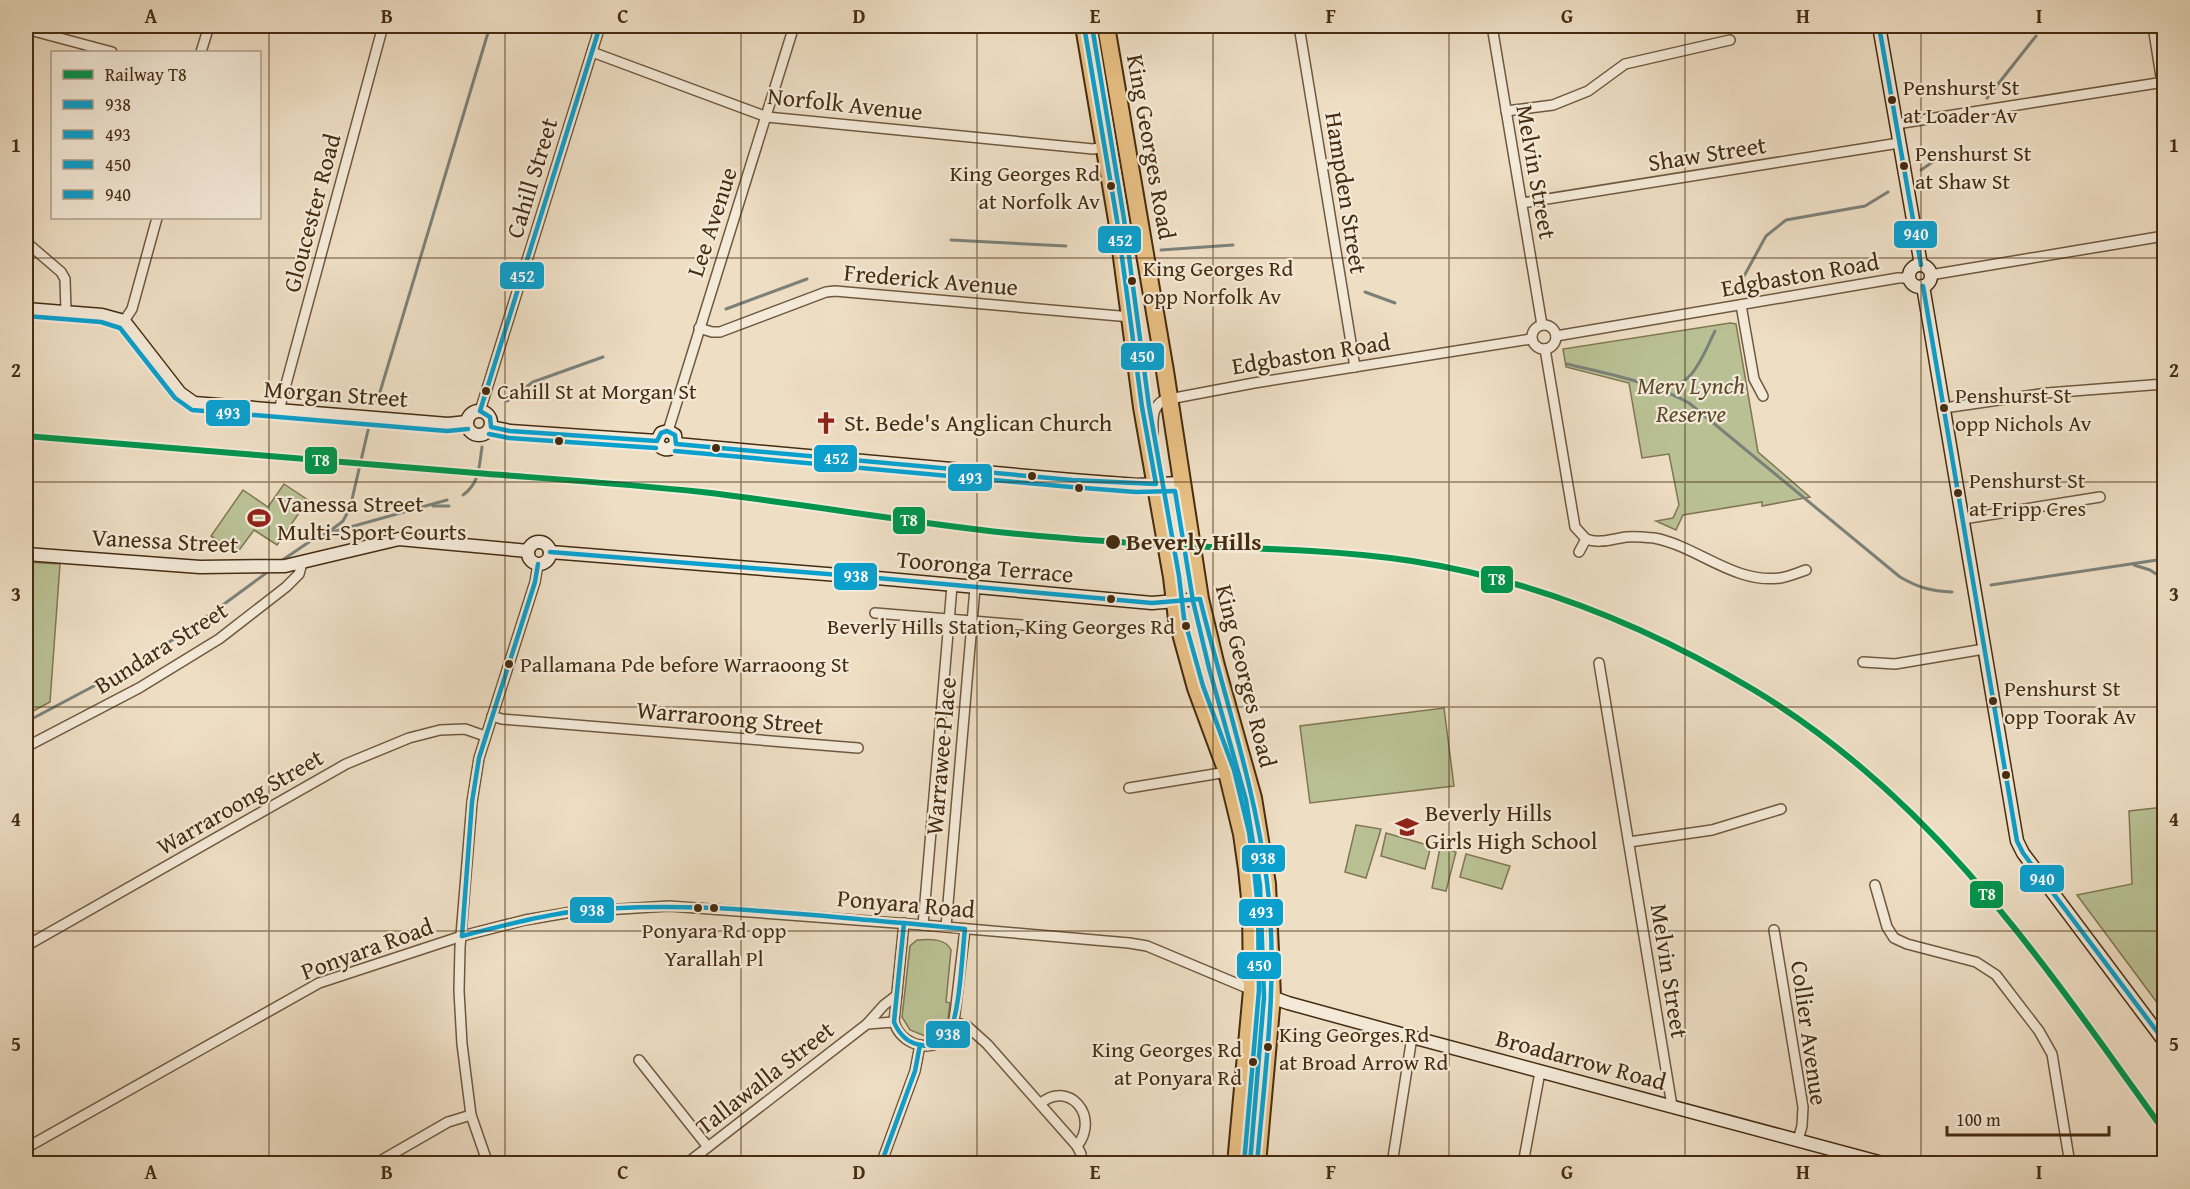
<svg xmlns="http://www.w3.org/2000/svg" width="2190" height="1189" viewBox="0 0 2190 1189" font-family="'Gentium Book Plus',serif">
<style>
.green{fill:#b9c194;stroke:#807652;stroke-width:1.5}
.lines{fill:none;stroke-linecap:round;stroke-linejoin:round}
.stream{stroke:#7b8179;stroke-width:3}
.street-casing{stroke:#70583d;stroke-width:12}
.secondary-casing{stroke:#462c10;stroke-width:15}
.highway-casing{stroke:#462c10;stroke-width:20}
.street{stroke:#f4ead9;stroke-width:9}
.secondary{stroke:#f4ead9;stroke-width:12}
.highway{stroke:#e7bf82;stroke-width:16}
.bus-1-casing{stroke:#f4ead9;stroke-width:9}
.bus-2-casing{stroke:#f4ead9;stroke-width:9}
.bus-3-casing{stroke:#f4ead9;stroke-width:9}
.bus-4-casing{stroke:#f4ead9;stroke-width:9}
.bus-5-casing{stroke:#f4ead9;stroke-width:9}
.bus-1{stroke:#0aa0ce;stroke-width:4.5}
.bus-2{stroke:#0aa0ce;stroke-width:4.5}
.bus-3{stroke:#0aa0ce;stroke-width:4.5}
.bus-4{stroke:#0aa0ce;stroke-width:4.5}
.bus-5{stroke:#0aa0ce;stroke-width:4.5}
.rail-1-casing{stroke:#f4ead9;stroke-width:10}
.rail-1{stroke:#00954c;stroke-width:6}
.grid{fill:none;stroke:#462c10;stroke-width:1.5;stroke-opacity:0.55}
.bus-dot{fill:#462c10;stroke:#f4ead9;stroke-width:2}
.labels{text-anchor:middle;stroke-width:4.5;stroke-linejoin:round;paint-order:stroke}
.bus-label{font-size:22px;fill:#462c10;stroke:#f4ead9;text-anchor:start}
.street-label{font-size:24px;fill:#462c10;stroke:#f4ead9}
.park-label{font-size:24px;font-style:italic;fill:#5d4a2a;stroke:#f4ead9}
.poi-label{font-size:24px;fill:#462c10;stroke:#f4ead9;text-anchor:start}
.stop-label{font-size:24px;font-weight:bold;fill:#462c10;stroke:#f4ead9;text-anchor:start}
.line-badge{stroke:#f4ead9;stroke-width:2}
.badge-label{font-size:16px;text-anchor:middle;font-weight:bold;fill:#fff}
.neatline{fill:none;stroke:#462c10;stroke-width:2}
.grid-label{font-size:20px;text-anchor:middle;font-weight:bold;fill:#462c10}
</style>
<rect width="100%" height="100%" fill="#eedec4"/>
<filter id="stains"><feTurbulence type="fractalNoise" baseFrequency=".00333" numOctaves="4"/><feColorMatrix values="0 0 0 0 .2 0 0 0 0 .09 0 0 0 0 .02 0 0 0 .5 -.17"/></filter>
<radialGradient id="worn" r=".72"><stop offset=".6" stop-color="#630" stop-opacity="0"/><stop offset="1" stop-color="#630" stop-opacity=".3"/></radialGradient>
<g class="green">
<polygon points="1730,323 1736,324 1758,452 1810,497 1762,506 1762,502 1683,515 1676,530 1656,521 1673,518 1679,505 1669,454 1642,458 1629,383 1566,367 1563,349"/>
<polygon points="284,484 308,500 277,545 254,530 237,553 211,536 243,490 268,507"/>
<polygon points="26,562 60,564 50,702 26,715"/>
<polygon points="1444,708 1454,786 1310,803 1300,726"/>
<polygon points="2164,807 2164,1012 2077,895 2132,884 2129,811"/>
<polygon points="1356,825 1381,829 1366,878 1345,872"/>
<polygon points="1386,833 1431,846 1425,869 1381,856"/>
<polygon points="1440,848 1456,852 1446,891 1432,888"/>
<polygon points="1466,854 1510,866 1502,889 1460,877"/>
<path d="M917,940C929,939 946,938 951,950L946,1002L950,1003L948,1019L938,1033L925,1036L910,1030L902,1017L910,946Z"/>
</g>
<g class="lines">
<g class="stream">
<polyline points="1987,98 2036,36"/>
<polyline points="1921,170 1934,161"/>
<polyline points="951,240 1066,246"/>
<polyline points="1161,250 1233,245"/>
<polyline points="1738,287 1766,236 1786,220 1865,206 1888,192"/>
<polyline points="1365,292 1395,303"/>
<polyline points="726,309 807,279"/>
<path d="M1567,364C1608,374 1652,382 1689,403L1900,577C1919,588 1931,591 1952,592"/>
<path d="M1660,389C1693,388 1702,357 1715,331"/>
<polyline points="507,401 533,382 603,357"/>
<polyline points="377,402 490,26"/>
<path d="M463,495C480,483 479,466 482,447"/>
<polyline points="433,506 449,506"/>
<polyline points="330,531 343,521 350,508 369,426"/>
<polyline points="281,561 318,536 447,500"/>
<polyline points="2134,565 2150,570 2164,579"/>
<polyline points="1991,585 2164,559"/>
<polyline points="26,722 124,670 190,629 269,571"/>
</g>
<g class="street-casing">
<g id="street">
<polyline points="1299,26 1355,367"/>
<polyline points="1492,26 1542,325"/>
<polyline points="2153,26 2162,83"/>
<polyline points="26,29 112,52"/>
<polyline points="201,52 209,26"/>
<polyline points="592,52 767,117 1093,149 1105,147"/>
<polyline points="1506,111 1553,105 1588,91 1625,64 1730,40"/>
<polyline points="1896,124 2164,82"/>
<polyline points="1522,203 1899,143"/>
<polyline points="26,242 61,272 65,279 66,312"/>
<polyline points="1930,275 2164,236"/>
<polyline points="1741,305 1754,379 1763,396"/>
<polyline points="124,321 132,309 157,218"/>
<circle cx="1544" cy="337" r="12"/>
<polyline points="699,328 712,332 720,332 826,292 835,291 1131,317"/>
<polyline points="1556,336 1898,278 1909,278"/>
<polyline points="1545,349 1575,527 1586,539 1579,552"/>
<polyline points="1944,408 2047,393 2164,384"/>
<polyline points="279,410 383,26"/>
<polyline points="480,411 600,26"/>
<polyline points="668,431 794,26"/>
<path d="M1153,434C1153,421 1151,407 1164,400L1254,383L1531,339"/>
<polyline points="1963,519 2100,497"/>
<path d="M1586,539C1599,544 1612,539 1626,537C1635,536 1644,537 1654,538C1697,546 1734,584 1780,578C1788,577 1797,573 1806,570"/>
<polyline points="875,613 1046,627"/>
<polyline points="1863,662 1895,664 1984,649"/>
<polyline points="1599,663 1672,1106"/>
<polyline points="492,716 502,719 858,748"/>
<polyline points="26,747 139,688 219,639 286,587 299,574 302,563"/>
<polyline points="1129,788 1227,772"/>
<polyline points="1629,842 1712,830 1781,809"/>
<polyline points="1875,885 1887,927 1894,938 1907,944 1976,962 1996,975 2039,1031 2052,1054 2070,1164"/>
<path d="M904,923L894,1022C900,1041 922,1052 941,1042C948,1038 951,1030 954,1022L965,929"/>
<polyline points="923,925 952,586"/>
<polyline points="946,927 975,588"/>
<polyline points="1774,930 1803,1107 1802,1126 1798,1140"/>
<polyline points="26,946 346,764 409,738 440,730 465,729 485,736"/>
<polyline points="954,1022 967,1026 987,1044 1077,1146 1081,1154 1081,1164"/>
<polyline points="867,1024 894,1022"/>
<polyline points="639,1060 708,1147"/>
<path d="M1040,1104C1068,1079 1101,1116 1077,1146"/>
<polyline points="26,1148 319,983 462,936 525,920 572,912 669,906 923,925 1129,943 1147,946 1252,990"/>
<polyline points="375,1164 448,1122 471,1115"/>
<polyline points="488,1164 471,1115 462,1044 459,991 460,947 472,802 479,758 535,582 538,564"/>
<polyline points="686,1164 867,1024 884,1005 897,995"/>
<polyline points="881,1164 915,1071 920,1045"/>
<polyline points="1392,1164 1412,1037"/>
<polyline points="1523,1164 1540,1072"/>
</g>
</g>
<g class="secondary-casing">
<g id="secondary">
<polyline points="1879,26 1921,265"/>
<circle cx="1920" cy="276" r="11"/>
<polyline points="1923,286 2017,841 2023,853 2164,1041"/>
<polyline points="26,309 102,315 124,321 180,393 194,403 448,424 467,422"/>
<circle cx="479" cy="423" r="12"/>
<polyline points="491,427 510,431 657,441"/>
<polyline points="657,441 661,433 668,431 675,435 676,444"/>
<path d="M657,441C661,451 669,452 676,444"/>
<polyline points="676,444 1072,480 1137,485 1181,483"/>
<circle cx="539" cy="553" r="11"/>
<polyline points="550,552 877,578 1152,603 1200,599"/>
<polyline points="26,554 200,567 285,566 399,539 528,551"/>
<polyline points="1252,990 1288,1003 1412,1037 1886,1164"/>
</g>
</g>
<g class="highway-casing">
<g id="highway">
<polyline points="1084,26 1117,220 1142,407 1172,577 1177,619 1196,688 1227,772 1242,834 1247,869 1251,908 1252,990 1236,1164"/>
<polyline points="1106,26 1165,371 1200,599 1216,666 1253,798 1267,884 1272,997 1257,1164"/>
</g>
</g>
<use href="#street" class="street"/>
<use href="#secondary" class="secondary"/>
<use href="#highway" class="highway"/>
<g class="bus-1-casing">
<g id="bus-1">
<path d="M550,552L877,578L1152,603L1200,599C1223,693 1255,786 1267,882C1279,976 1265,1070 1257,1164"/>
<path d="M904,923L965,929C962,952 960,1022 946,1038C940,1045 929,1047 921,1045C907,1043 899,1034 894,1022Z"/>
<path d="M462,936C498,927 533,917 570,912C681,899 793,914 904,923"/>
<polyline points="462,936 472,802 479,758 535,582 538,564"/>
<polyline points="881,1164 915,1071 920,1045"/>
</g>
</g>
<g class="bus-2-casing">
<g id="bus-2">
<polyline points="26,316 101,322 120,328 175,398 192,410 447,431 468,429"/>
<polyline points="489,434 509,438 656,448"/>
<polyline points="675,451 1071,487 1136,492 1175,491 1193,601 1209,668 1246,800 1260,885 1264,997 1250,1163"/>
</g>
</g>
<g class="bus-3-casing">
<polyline id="bus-3" points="1092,26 1124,219 1149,406 1179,576 1184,618 1203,686 1234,770 1249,832 1254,868 1258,908 1259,990 1244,1164"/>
</g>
<g class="bus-4-casing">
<g id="bus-4">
<polyline points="1879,26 1921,265"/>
<polyline points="1923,286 2017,841 2023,853 2164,1041"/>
</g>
</g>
<g class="bus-5-casing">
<polyline id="bus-5" points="600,26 480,411 490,417 491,427 510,431 657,441 661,433 667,431 675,435 676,444 1072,480 1156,484 1142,407 1117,220 1084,26"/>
</g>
<use href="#bus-1" class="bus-1"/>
<use href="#bus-2" class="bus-2"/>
<use href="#bus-3" class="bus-3"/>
<use href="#bus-4" class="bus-4"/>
<use href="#bus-5" class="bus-5"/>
<g class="rail-1-casing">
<path id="rail-1" d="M26,436C176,448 326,461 476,473C552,479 627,484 702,492C804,504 906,522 1008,533C1075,540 1143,544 1210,547C1277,549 1345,551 1412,561C1533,580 1649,627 1754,690C1935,799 2044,964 2164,1131"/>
</g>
<use href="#rail-1" class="rail-1"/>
</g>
<path class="grid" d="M269,26V1164M505,26V1164M741,26V1164M977,26V1164M1213,26V1164M1449,26V1164M1685,26V1164M1921,26V1164M26,258H2164M26,482H2164M26,707H2164M26,931H2164"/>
<defs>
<g id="church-bare" transform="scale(1.8)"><path d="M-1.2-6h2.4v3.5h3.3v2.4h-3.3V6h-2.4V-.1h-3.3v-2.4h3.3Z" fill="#8f2418" stroke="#f4ead9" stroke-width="2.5" paint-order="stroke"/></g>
<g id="stadium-bare" transform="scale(1.8)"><path d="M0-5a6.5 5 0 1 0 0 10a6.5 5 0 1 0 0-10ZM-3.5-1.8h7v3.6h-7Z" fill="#8f2418" stroke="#f4ead9" stroke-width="2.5" paint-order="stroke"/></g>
<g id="school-bare" transform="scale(1.8)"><path d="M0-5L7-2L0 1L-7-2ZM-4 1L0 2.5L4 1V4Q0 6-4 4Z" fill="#8f2418" stroke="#f4ead9" stroke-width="2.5" paint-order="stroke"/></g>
</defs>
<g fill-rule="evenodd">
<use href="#church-bare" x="826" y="423"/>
<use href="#stadium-bare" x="259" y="518"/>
<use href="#school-bare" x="1407" y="827"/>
</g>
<g class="bus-dot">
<circle cx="1892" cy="100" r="5"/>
<circle cx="1904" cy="166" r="5"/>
<circle cx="1111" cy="186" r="5"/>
<circle cx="1132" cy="281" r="5"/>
<circle cx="486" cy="391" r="5"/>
<circle cx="1944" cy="408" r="5"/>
<circle cx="559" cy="441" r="5"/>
<circle cx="716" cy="448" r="5"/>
<circle cx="1032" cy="476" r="5"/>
<circle cx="1079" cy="488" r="5"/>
<circle cx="1958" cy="493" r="5"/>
<circle cx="1113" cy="542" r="8"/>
<circle cx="1111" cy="599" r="5"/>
<circle cx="1186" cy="626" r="5"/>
<circle cx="509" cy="664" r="5"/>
<circle cx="1993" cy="701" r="5"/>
<circle cx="2006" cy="775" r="5"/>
<circle cx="698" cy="908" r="5"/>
<circle cx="714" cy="908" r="5"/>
<circle cx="1268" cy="1047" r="5"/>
<circle cx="1253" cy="1062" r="5"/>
</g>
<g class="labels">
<g class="bus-label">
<text x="1903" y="95">Penshurst St<tspan x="1903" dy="28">at Loader Av</tspan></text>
<text x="1915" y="161">Penshurst St<tspan x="1915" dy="28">at Shaw St</tspan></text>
<text x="1100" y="181" text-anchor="end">King Georges Rd<tspan x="1100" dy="28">at Norfolk Av</tspan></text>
<text x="1143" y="276">King Georges Rd<tspan x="1143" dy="28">opp Norfolk Av</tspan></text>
<text x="497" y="399">Cahill St at Morgan St</text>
<text x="1955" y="403">Penshurst St<tspan x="1955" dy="28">opp Nichols Av</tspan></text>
<text x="1969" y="488">Penshurst St<tspan x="1969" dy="28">at Fripp Cres</tspan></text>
<text x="1175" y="634" text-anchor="end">Beverly Hills Station, King Georges Rd</text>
<text x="520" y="672">Pallamana Pde before Warraoong St</text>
<text x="2004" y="696">Penshurst St<tspan x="2004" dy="28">opp Toorak Av</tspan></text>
<text x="714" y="938" text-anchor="middle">Ponyara Rd opp<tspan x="714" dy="28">Yarallah Pl</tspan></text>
<text x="1279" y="1042">King Georges Rd<tspan x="1279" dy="28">at Broad Arrow Rd</tspan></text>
<text x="1242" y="1057" text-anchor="end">King Georges Rd<tspan x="1242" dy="28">at Ponyara Rd</tspan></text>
</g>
<g class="street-label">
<text transform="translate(845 104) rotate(6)" y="8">Norfolk Avenue</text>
<text transform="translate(1151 147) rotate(80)" y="8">King Georges Road</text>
<text transform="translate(1707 154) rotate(-9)" y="8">Shaw Street</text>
<text transform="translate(1536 172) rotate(80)" y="8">Melvin Street</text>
<text transform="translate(532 178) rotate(-73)" y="8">Cahill Street</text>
<text transform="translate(1346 193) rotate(81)" y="8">Hampden Street</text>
<text transform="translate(312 213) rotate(-75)" y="8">Gloucester Road</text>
<text transform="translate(712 222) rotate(-72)" y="8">Lee Avenue</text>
<text transform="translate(1800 275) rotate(-10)" y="8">Edgbaston Road</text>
<text transform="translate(931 280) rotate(5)" y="8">Frederick Avenue</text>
<text transform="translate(1311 354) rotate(-9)" y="8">Edgbaston Road</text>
<text transform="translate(336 394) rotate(4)" y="8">Morgan Street</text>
<text transform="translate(165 541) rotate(3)" y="8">Vanessa Street</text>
<text transform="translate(985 567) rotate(5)" y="8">Tooronga Terrace</text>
<text transform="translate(161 648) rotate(-32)" y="8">Bundara Street</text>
<text transform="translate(1246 676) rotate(76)" y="8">King Georges Road</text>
<text transform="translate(730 718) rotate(5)" y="8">Warraroong Street</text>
<text transform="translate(941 756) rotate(-85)" y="8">Warrawee Place</text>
<text transform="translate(240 802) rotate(-30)" y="8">Warraroong Street</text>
<text transform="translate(906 904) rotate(5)" y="8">Ponyara Road</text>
<text transform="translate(367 949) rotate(-20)" y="8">Ponyara Road</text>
<text transform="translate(1669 971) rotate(81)" y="8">Melvin Street</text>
<text transform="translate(1809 1033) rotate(82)" y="8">Collier Avenue</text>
<text transform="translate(1581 1060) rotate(15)" y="8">Broadarrow Road</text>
<text transform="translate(765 1078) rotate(-38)" y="8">Tallawalla Street</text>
</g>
<g class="park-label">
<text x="1691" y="394">Merv Lynch<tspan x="1691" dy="28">Reserve</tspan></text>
</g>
<g class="poi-label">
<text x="844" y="431">St. Bede's Anglican Church</text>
<text x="277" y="512">Vanessa Street<tspan x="277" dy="28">Multi-Sport Courts</tspan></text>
<text x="1425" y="821">Beverly Hills<tspan x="1425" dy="28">Girls High School</tspan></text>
</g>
<g class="stop-label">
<text x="1126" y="550">Beverly Hills</text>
</g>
</g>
<g class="line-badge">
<rect x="1893" y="220" width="45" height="29" rx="6" fill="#0aa0ce"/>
<rect x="1097" y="225" width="45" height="29" rx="6" fill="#0aa0ce"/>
<rect x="499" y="261" width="46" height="29" rx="6" fill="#0aa0ce"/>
<rect x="1120" y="342" width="45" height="29" rx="6" fill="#0aa0ce"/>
<rect x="205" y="399" width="46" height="28" rx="6" fill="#0aa0ce"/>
<rect x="813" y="444" width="45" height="29" rx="6" fill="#0aa0ce"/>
<rect x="304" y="446" width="34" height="29" rx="6" fill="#00954c"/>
<rect x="947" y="463" width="46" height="29" rx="6" fill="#0aa0ce"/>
<rect x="892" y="506" width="34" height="29" rx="6" fill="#00954c"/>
<rect x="833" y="562" width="45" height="29" rx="6" fill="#0aa0ce"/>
<rect x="1480" y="565" width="34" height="29" rx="6" fill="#00954c"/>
<rect x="1241" y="844" width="45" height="29" rx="6" fill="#0aa0ce"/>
<rect x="2019" y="864" width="46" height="29" rx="6" fill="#0aa0ce"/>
<rect x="1969" y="880" width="35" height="29" rx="6" fill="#00954c"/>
<rect x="569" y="896" width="46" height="28" rx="6" fill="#0aa0ce"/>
<rect x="1238" y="898" width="46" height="29" rx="6" fill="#0aa0ce"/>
<rect x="1236" y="951" width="46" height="29" rx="6" fill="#0aa0ce"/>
<rect x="925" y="1020" width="46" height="29" rx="6" fill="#0aa0ce"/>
</g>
<g class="badge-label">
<text x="1916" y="240">940</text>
<text x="1120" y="246">452</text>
<text x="522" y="282">452</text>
<text x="1142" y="362">450</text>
<text x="228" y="419">493</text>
<text x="836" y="464">452</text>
<text x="321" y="466">T8</text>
<text x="970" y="484">493</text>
<text x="909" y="526">T8</text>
<text x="856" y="582">938</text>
<text x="1497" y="585">T8</text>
<text x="1263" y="864">938</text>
<text x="2042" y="885">940</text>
<text x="1987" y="900">T8</text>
<text x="592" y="916">938</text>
<text x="1261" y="918">493</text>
<text x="1259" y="971">450</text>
<text x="948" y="1040">938</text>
</g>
<rect width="2190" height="1189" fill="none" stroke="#eedec4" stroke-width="66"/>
<rect x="51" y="51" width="210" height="168" fill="#f4ead9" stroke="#ae9e89" stroke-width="1.5"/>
<rect x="63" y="70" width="30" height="9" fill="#00954c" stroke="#ae9e89" stroke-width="1.5"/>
<text x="105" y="81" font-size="18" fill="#462c10">Railway T8</text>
<rect x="63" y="100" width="30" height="9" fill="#0aa0ce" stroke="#ae9e89" stroke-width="1.5"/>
<text x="105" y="111" font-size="18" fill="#462c10">938</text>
<rect x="63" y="130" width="30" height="9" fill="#0aa0ce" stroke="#ae9e89" stroke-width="1.5"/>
<text x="105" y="141" font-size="18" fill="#462c10">493</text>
<rect x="63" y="160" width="30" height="9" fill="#0aa0ce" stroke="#ae9e89" stroke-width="1.5"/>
<text x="105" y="171" font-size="18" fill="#462c10">450</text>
<rect x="63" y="190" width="30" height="9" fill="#0aa0ce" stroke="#ae9e89" stroke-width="1.5"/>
<text x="105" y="201" font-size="18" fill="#462c10">940</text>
<path d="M1947 1126v9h162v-9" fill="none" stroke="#462c10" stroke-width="3"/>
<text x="1956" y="1126" font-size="18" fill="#462c10" stroke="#f4ead9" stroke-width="4.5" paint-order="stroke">100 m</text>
<rect x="33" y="33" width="2124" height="1123" class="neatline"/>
<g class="grid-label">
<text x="151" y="23">A</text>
<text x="387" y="23">B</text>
<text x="623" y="23">C</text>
<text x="859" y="23">D</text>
<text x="1095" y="23">E</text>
<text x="1331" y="23">F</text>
<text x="1567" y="23">G</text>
<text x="1803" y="23">H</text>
<text x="2039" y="23">I</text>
<text x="16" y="152">1</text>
<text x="2174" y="152">1</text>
<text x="16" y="377">2</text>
<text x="2174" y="377">2</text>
<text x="16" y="601">3</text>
<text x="2174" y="601">3</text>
<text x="16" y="826">4</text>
<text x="2174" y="826">4</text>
<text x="16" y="1051">5</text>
<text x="2174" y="1051">5</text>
<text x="151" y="1179">A</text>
<text x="387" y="1179">B</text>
<text x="623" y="1179">C</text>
<text x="859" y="1179">D</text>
<text x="1095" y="1179">E</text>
<text x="1331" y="1179">F</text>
<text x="1567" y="1179">G</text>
<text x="1803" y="1179">H</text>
<text x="2039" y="1179">I</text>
</g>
<rect width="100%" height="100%" filter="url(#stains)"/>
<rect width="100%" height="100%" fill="url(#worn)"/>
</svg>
